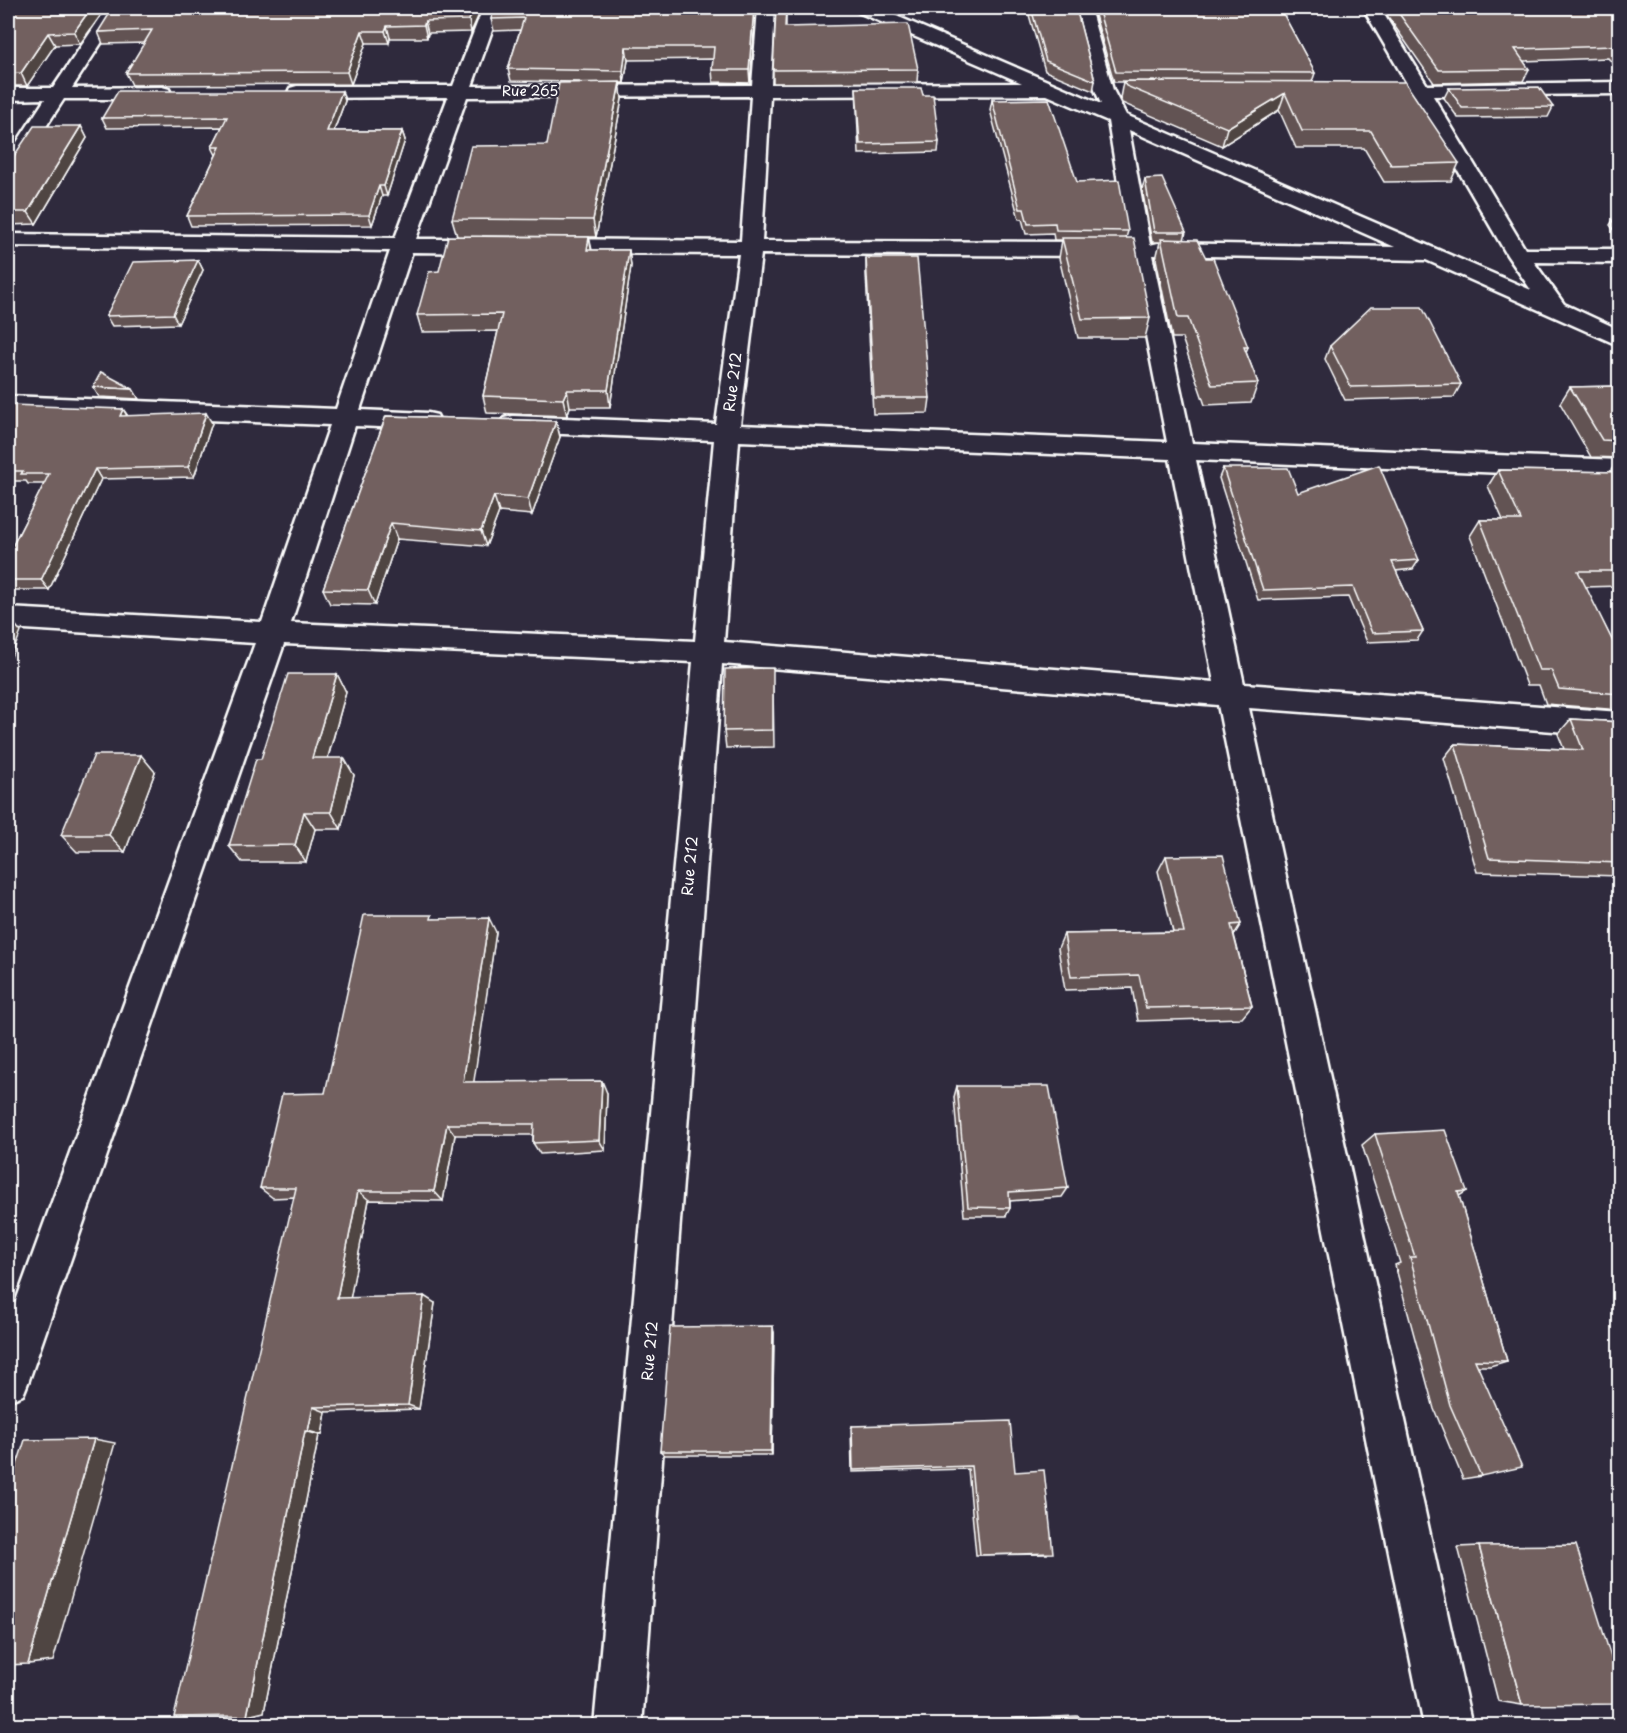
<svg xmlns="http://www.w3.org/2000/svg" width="1627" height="1733" viewBox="0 0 1627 1733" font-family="'Playpen Sans',sans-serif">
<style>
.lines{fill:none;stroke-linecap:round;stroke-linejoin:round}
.street-casing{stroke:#fff;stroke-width:5}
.street{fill:#2f2a3d;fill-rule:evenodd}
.wall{fill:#625352;stroke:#fff;stroke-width:1.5}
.shaded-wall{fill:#504442;stroke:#fff;stroke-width:1.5}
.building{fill:#72615f;stroke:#fff;stroke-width:1.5}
.labels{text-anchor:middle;stroke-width:4.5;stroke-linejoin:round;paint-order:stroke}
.far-street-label{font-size:14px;fill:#fff;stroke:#2f2a3d}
.street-label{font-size:15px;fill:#fff;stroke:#2f2a3d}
</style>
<rect width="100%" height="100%" fill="#2f2a3d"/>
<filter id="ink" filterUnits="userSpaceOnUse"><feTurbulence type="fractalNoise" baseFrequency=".0167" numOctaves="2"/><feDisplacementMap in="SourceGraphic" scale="12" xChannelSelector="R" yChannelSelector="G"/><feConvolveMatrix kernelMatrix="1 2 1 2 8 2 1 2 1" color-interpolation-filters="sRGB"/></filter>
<g filter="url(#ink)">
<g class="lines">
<g class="street-casing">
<g id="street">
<polygon points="107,8 124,8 72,88 162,87 169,89 171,93 169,97 162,99 64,99 15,174 8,176 8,156 45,99 8,100 8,88 53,88"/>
<path d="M483,8H500L472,86L752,85L758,8H775L771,84L1022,83L858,12L855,8H878L1101,104L1095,90L1073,8H1090L1113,90L1126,115L1531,290L1507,255L1415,96L1366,97L1359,95L1357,91L1359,87L1366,85H1408L1363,8H1380L1427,85L1620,82V94L1433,96L1525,249H1620V263L1534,262L1564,304L1620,330V346L1426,260L1152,255L1192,443L1620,460V478L1196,460L1244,684L1620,712V736L1249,708L1472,1726H1424L1218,705L722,664L642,1726H594L693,662L284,644L29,1380L23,1395L8,1401V1323L255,643L8,628V608L262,622L330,425L8,412V396L336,409L390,251L8,246V234L395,238L448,97L297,98L290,96L288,92L290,88L297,86H453ZM1047,95L1108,121L1129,249L1167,442L740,425L761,254L1104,256L1112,254L1115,249L1112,244L1104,242L762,241L770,96ZM751,96L741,241L546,239L538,241L535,246L538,251L546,253L739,254L716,424L513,416L504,418L501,424L504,430L513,432L714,440L695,641L291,623L355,426L428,429L437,427L440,421L437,415L428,413L360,410L412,252L492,253L500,251L503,246L500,241L492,239H416L467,97ZM1129,130L1395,247L1158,243L1150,245ZM739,441L1170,459L1214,682L724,642Z"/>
</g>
</g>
<use href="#street" class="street"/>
</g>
<g class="wall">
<polygon points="8,8 106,8 80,44 55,45 27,86 8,86"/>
<polygon points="482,8 471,32 428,33 427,38 390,38 389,43 366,43 351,84 132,85 126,73 145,43 103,44 98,32"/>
<polygon points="495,8 756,8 750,83 713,82 712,70 713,59 628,60 624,83 620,83 622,99 596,237 482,236 589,237 592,250 629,250 631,266 610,407 570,407 567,416 487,413 483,396 498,331 422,332 417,315 457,236 452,219 547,145 579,82 511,81 508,69 520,30 494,31 491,19"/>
<polygon points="786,8 786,27 918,69 917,82 773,83 773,70"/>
<polygon points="1027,8 1076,8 1095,81 1093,91 1045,71"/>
<polygon points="1093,8 1280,8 1315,73 1312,82 1459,163 1451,181 1384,182 1364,148 1296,148 1279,110 1222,146 1122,103 1120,98 1123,82 1114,82"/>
<polygon points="1382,8 1620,8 1620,71 1608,58 1523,61 1529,69 1523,81 1434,83"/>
<polygon points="856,88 923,95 939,142 938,152 859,154"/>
<polygon points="1449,88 1553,107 1548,117 1458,118 1444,98"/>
<polygon points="342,91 345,101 334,131 402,131 405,140 387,196 382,196 372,225 191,226 187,216 216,155 212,147 222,127 107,128 102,118"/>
<polygon points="992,100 1128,231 1126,238 1150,318 1145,338 1078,338 1059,258 1062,240 1054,240 1053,233 1026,234 1022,219 1019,219 990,110"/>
<polygon points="81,126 87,138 36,224 8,225 8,163"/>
<polygon points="1145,179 1186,232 1184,240 1248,347 1246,352 1258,383 1251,403 1205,405 1182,338 1172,338 1156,259 1160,242 1152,242 1142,189"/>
<polygon points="1618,212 1620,212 1620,239 1610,225"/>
<polygon points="866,258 930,398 928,413 873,414 866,274"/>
<polygon points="198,260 203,270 178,324 112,326 106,316"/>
<polygon points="1330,346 1461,384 1454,397 1345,400 1325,359"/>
<polygon points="1620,386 1620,458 1591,457 1560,403 1570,387"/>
<polygon points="93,387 133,389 139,399 99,397"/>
<polygon points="8,408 123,409 128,416 212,423 194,477 101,479 49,590 8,590 8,555 44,484 28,484 26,481 8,481"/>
<polygon points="386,416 556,421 560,437 532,515 499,512 486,546 397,539 375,605 330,604 323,589"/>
<polygon points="1616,463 1620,463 1620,586 1585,587 1620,656 1620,710 1546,704 1539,685 1527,685 1470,536 1480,520 1503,520 1488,486 1498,470 1610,472"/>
<polygon points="1223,468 1298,493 1419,560 1413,569 1396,571 1423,631 1417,640 1367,642 1348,597 1258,600 1219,478"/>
<polygon points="337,674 346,692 328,758 354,775 341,829 315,829 306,862 242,862 229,846 261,759"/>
<polygon points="773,687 774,747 726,748 724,731"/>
<polygon points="1571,719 1620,722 1620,876 1477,872 1444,758 1455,744 1564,749 1558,734"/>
<polygon points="155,772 125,852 77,852 61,835"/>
<polygon points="1166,856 1241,924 1234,935 1252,1006 1242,1018 1138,1021 1132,988 1065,990 1058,948 1064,934 1173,932 1158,871"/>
<polygon points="434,919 496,932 473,1082 607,1093 605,1150 540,1154 533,1143 533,1135 455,1135 443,1201 369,1200 350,1298 435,1303 419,1409 326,1412 322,1435 319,1435 264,1712 247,1716 294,1197 273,1198 260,1188 325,1093"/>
<polygon points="957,1086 1068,1188 1062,1197 1010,1201 1010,1208 1006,1216 964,1216 954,1097"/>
<polygon points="1375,1134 1467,1191 1459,1196 1507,1361 1490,1366 1477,1366 1481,1476 1463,1479 1434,1409 1395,1265 1400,1263 1362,1145"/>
<polygon points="774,1333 772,1455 665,1455 660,1451"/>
<polygon points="852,1426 1015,1472 1047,1554 976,1555 968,1469 852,1472 851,1429"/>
<polygon points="1479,1546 1522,1705 1498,1701 1458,1547"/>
<polygon points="1077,1716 1086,1721 1087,1725 987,1725 986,1720"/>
</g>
<g class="shaded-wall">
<polygon points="91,8 106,8 80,44 74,32"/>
<polygon points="474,8 482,8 471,32 469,20"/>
<polygon points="754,8 756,8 750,83 749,70"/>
<polygon points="425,21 428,33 427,38 424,25"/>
<polygon points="387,26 390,38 389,43 385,31"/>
<polygon points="362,31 366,43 351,84 347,72"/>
<polygon points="48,33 55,45 27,86 21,73"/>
<polygon points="626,47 628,60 624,83 623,71"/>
<polygon points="620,82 622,99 596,237 593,220"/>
<polygon points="10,90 17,102 8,118 8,94"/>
<polygon points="342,91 345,101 330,141 327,131"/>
<polygon points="1285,93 1279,110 1222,146 1227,128"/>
<polygon points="81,126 87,138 36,224 28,212"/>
<polygon points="9,127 16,140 8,153 8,129"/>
<polygon points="402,131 405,140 387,196 384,186"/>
<polygon points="379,186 382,196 372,225 369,215"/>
<polygon points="589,237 592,254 587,250"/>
<polygon points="629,250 631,266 610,407 608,390"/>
<polygon points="198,260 203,270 178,324 173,314"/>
<polygon points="567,390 570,407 567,416 563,399"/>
<polygon points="123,409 129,419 120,416"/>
<polygon points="206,413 212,423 194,477 188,467"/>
<polygon points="556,421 560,437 532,515 528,499"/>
<polygon points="95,469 101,479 49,590 41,580"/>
<polygon points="494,496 499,512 486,546 481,531"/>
<polygon points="391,523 397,539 375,605 368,590"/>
<polygon points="8,616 21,632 8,664"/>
<polygon points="337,674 346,692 323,775 312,758"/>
<polygon points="141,755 155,772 125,852 109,835"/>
<polygon points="344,758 354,775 341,829 331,812"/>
<polygon points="304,812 315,829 306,862 295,845"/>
<polygon points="489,918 496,932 472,1094 463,1082"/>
<polygon points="602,1081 607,1093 605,1150 599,1140"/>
<polygon points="447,1124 455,1135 443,1201 434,1191"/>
<polygon points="358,1191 369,1200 349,1305 337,1298"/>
<polygon points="424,1296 435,1303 419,1409 408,1405"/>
<polygon points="773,1326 774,1333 772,1455 771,1451"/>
<polygon points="313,1407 326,1412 322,1435 308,1431"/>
<polygon points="305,1431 319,1435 264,1712 247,1716"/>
<polygon points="94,1439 115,1443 53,1661 28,1664"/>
</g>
<g class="building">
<polygon points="8,8 91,8 74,32 48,33 21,73 8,74"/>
<polygon points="113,8 474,8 469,20 425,21 424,25 387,26 385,31 362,31 347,72 126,73 152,30 98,32"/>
<polygon points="495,8 754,8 749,70 712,70 714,47 626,47 623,71 508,69 524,18 491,19"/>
<polygon points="776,8 786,8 785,27 908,24 918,69 773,70"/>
<polygon points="1031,8 1076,8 1095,81 1046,61"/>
<polygon points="1098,8 1280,8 1315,73 1116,72"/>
<polygon points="1395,8 1620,8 1620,51 1615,46 1515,49 1529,69 1439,70"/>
<polygon points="1123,81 1405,82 1459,163 1391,165 1371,131 1302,131 1285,93 1227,128 1126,86"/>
<polygon points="620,82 593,220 452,219 471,146 547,145 559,83"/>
<polygon points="1539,87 1553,107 1462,108 1449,88"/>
<polygon points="856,88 921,88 923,95 933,95 939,142 860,144"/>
<polygon points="118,91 342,91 327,131 402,131 384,186 379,186 369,215 187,216 220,147 212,147 227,117 102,118"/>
<polygon points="1049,99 1077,182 1119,180 1128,231 1056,230 1055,223 1028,224 1024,209 1020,209 992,100"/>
<polygon points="34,126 81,126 28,212 8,212 8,163 10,162"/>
<polygon points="1162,178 1186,232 1154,232 1145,179"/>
<polygon points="448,236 589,237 587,250 629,250 608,390 567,390 563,399 483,396 502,314 417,315 429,272 439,271"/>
<polygon points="1062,238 1134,238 1150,318 1082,319"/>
<polygon points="1161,239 1197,240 1206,258 1213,258 1248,347 1244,347 1258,383 1212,385 1188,318 1178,318"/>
<polygon points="866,258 917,258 930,398 874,398"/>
<polygon points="198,260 173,314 106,316 133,262"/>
<polygon points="1371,307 1422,307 1461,384 1351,387 1330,346"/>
<polygon points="101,372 133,389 93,387"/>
<polygon points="1620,386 1620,441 1602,440 1570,387"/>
<polygon points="10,405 123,409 120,416 206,413 188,467 95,469 41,580 8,580 8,555 49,474 21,474 23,471 8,471 8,408"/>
<polygon points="386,416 556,421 528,499 494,496 481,531 391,523 368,590 323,589"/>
<polygon points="1379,465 1419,560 1392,562 1423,631 1372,633 1353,587 1263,590 1223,468 1288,468 1298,493"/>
<polygon points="1498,470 1620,472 1620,571 1578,571 1620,656 1620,694 1559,689 1551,670 1539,670 1480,520 1521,520"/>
<polygon points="773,668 773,730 724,731 725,669"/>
<polygon points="288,674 337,674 312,758 344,758 331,812 304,812 295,845 229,846 256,759 261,759"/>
<polygon points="1571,719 1620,722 1620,863 1489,858 1455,744 1583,750"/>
<polygon points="94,755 141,755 109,835 61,835"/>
<polygon points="1223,855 1241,924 1231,925 1252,1006 1146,1008 1139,975 1071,977 1064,934 1184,932 1166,856"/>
<polygon points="364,915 432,915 431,919 489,918 463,1082 602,1081 599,1140 533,1143 534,1124 447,1124 434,1191 358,1191 337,1298 424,1296 408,1405 313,1407 308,1431 305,1431 247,1716 174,1717 296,1188 260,1188 282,1094 325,1093"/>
<polygon points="957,1086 1049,1086 1068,1188 1009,1192 1010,1208 968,1207"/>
<polygon points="1445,1130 1467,1191 1458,1192 1507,1361 1475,1360 1522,1467 1481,1476 1450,1405 1410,1257 1415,1257 1375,1134"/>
<polygon points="773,1326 771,1451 660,1451 670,1327"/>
<polygon points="1010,1421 1015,1472 1044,1470 1053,1553 980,1555 971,1466 853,1470 852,1426"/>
<polygon points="94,1439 28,1664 8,1665 8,1492 25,1440"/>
<polygon points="1576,1545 1620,1686 1620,1704 1522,1705 1479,1546"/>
<polygon points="1086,1721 1087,1725 992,1725"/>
</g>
</g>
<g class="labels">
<g class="far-street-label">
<text x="530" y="96">Rue 265</text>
</g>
<g class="street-label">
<text transform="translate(733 382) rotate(-83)" y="5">Rue 212</text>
<text transform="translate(690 866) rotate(-85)" y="5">Rue 212</text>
<text transform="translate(650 1351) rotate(-85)" y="5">Rue 212</text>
</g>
</g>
<rect width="1627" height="1733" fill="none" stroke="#2f2a3d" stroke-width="30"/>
<rect x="15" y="15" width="1597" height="1703" fill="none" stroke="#fff" stroke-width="2" filter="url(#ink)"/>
</svg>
